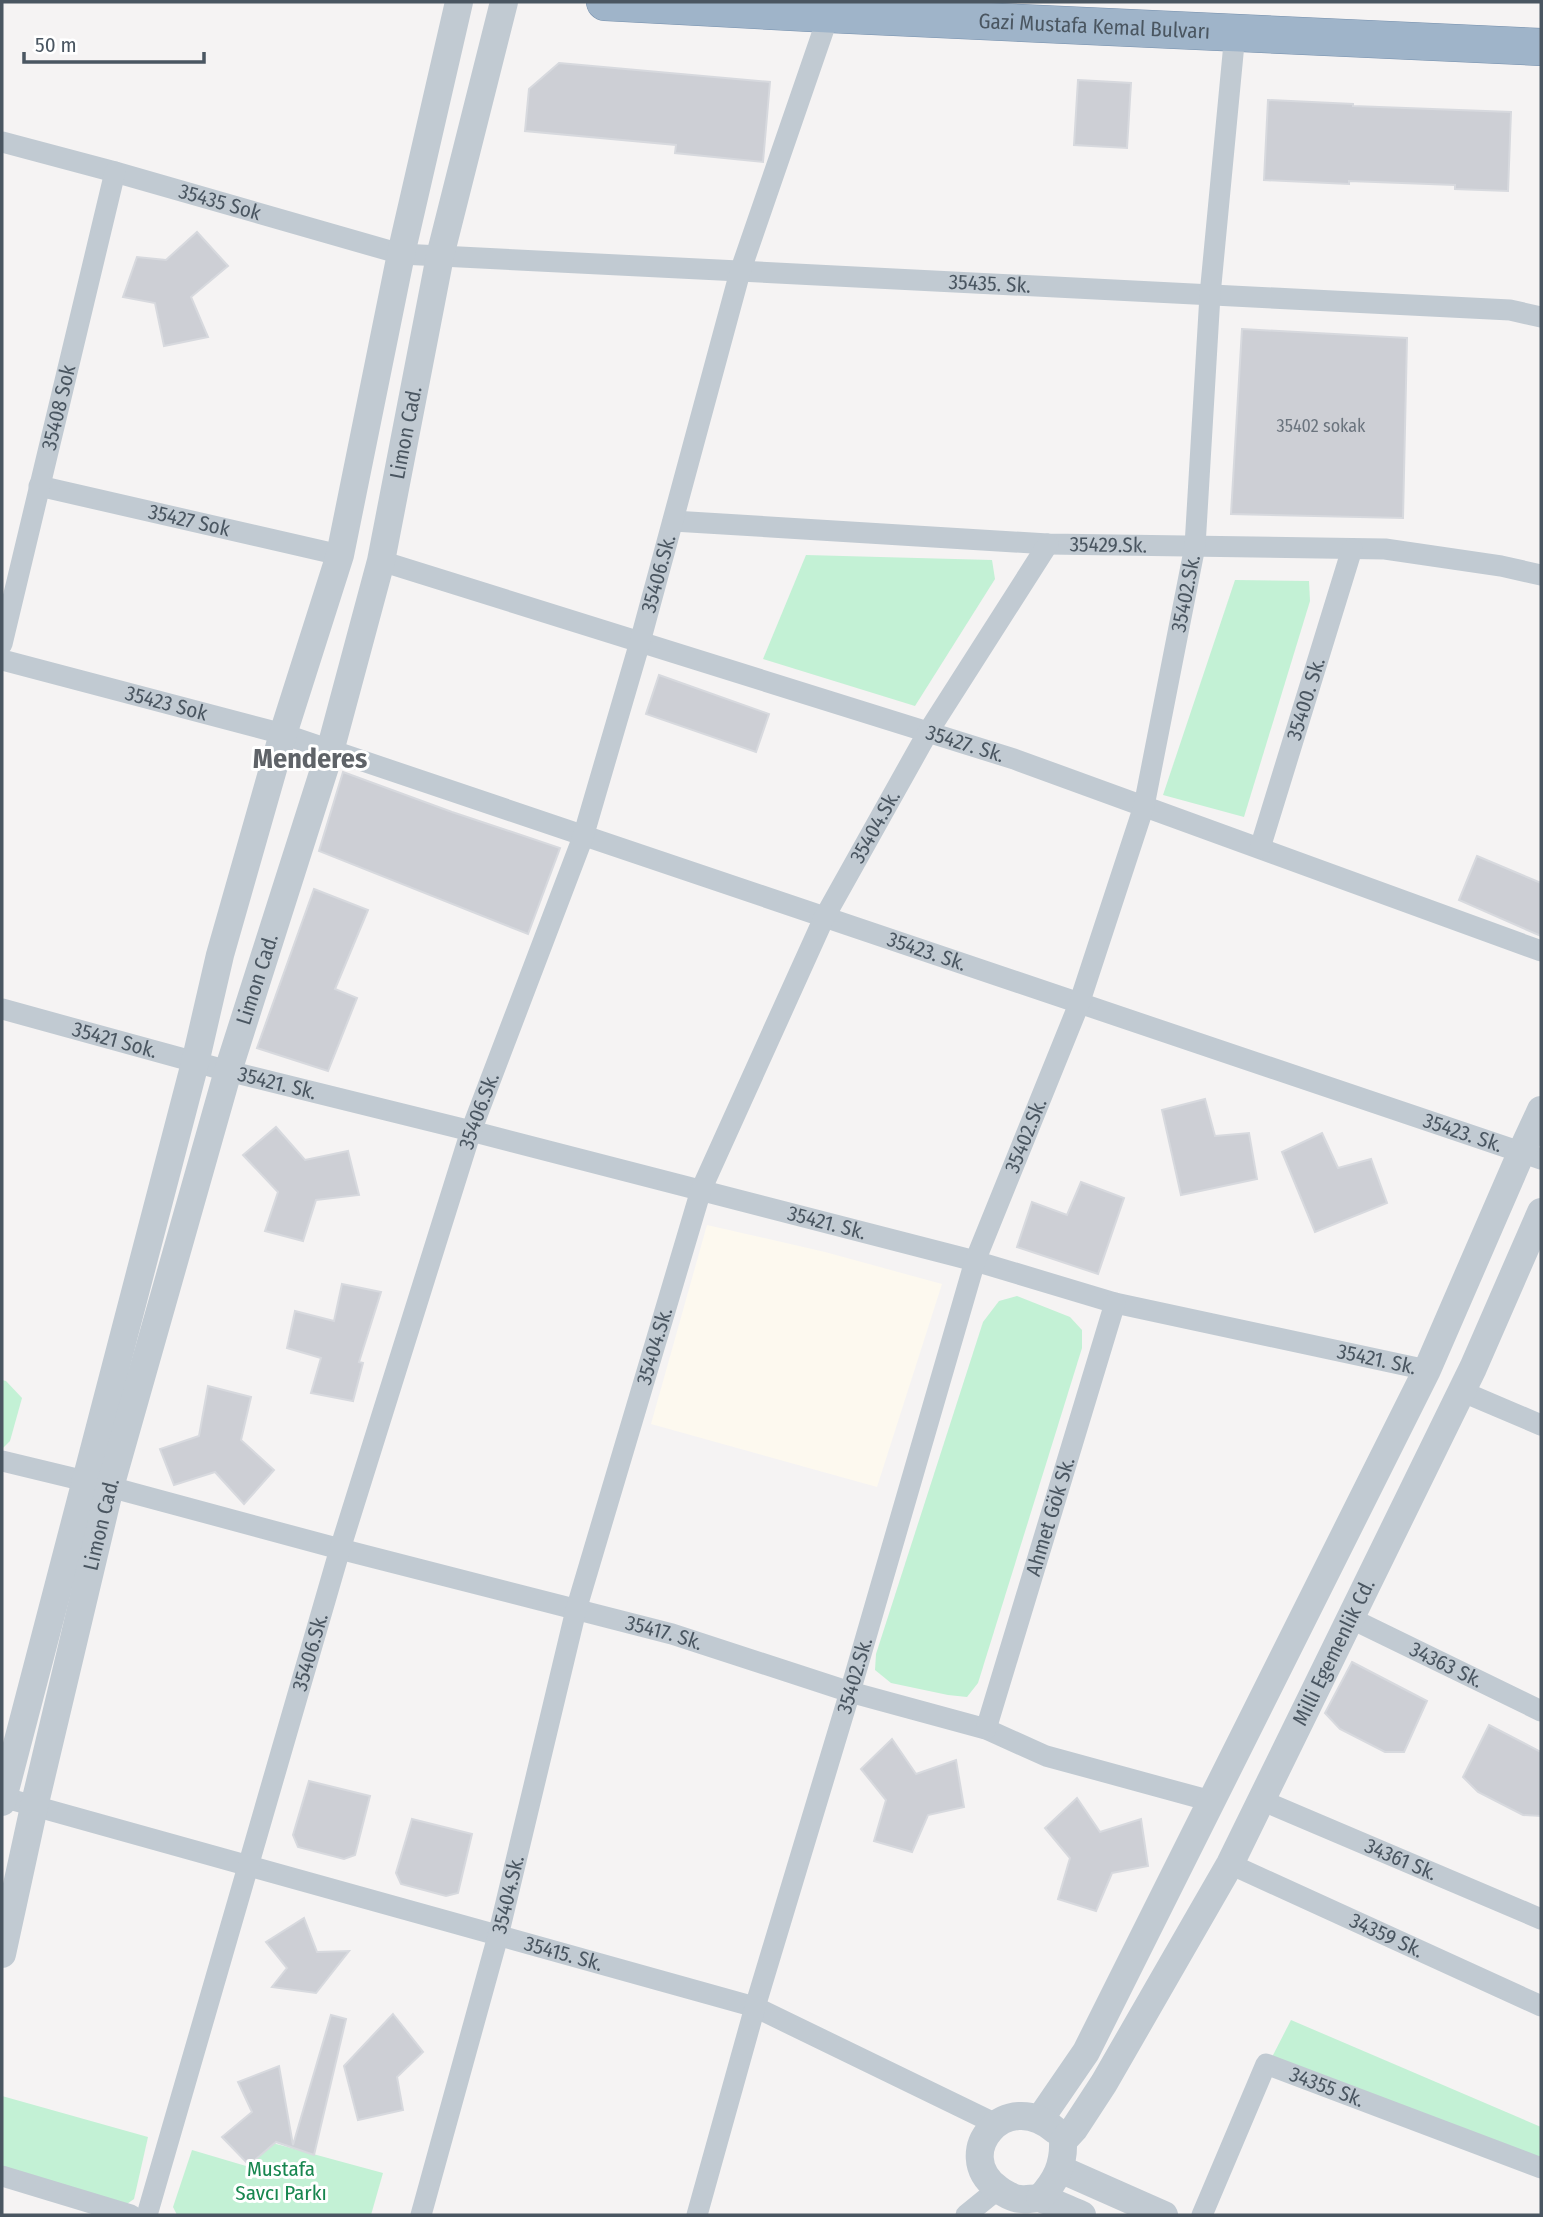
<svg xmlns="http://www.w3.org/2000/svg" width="1543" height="2217" viewBox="0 0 1543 2217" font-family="'Fira Sans Condensed',sans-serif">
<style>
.commercial{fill:#fdf9ef}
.green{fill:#c3f1d5}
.building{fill:#cdcfd5;stroke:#d7d9de;stroke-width:2}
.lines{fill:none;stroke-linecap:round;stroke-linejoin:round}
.trunk-casing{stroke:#7690ad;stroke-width:38}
.minor{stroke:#c1cad2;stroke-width:21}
.tertiary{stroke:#c1cad2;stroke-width:28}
.trunk{stroke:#9fb4c9;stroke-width:37}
.labels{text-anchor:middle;stroke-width:6;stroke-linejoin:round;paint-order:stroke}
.number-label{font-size:18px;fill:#6b747e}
.street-label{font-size:21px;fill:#4a5661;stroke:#fff}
.park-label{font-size:21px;fill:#17864f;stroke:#fff}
.district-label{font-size:28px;font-weight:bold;fill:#5f6368;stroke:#fff}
</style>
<rect width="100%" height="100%" fill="#f5f3f3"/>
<polygon class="commercial" points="707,1225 825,1252 942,1284 877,1487 651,1424"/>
<g class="green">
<polygon points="806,555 992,560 995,579 915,706 763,659"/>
<polygon points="1235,580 1309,581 1310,601 1244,817 1163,795"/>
<polygon points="1017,1296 1070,1317 1082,1330 1082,1348 978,1683 967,1697 948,1695 891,1683 875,1670 876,1654 983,1322 999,1301"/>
<polygon points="2,1380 6,1381 22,1398 10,1441 2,1449"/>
<polygon points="1291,2020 1541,2127 1541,2164 1269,2063"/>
<polygon points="2,2096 148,2137 134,2199 121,2208 2,2173"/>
<polygon points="269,2142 383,2173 371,2215 177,2215 173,2207 192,2150 246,2166"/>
</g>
<g class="building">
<polygon points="559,63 770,82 763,162 675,153 676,145 525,131 529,89"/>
<polygon points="1078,80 1131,83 1127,148 1074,145"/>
<polygon points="1268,100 1353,104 1353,106 1511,112 1508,191 1455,189 1455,185 1349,181 1349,184 1264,180"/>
<polygon points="197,232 228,266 191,297 208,337 164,346 155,303 123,297 137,257 166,260"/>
<polygon points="1242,329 1407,338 1403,518 1231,514"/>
<polygon points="659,675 769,714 756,752 646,714"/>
<polygon points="343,772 452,812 560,848 528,934 319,851"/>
<polygon points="1477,856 1541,883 1541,936 1459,900"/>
<polygon points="314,889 368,910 335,989 357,998 328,1071 257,1048"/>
<polygon points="1205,1099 1215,1136 1249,1133 1257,1179 1181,1195 1162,1110"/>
<polygon points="276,1127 305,1160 348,1151 359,1195 316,1200 303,1241 265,1231 278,1192 243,1155"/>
<polygon points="1322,1133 1338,1168 1371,1159 1387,1203 1315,1232 1282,1152"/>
<polygon points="1081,1182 1124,1198 1098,1274 1017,1247 1032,1202 1067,1215"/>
<polygon points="342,1284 381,1292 359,1362 363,1363 353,1401 311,1393 321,1358 287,1348 295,1311 334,1321"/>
<polygon points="208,1386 251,1397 241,1440 274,1470 244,1504 215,1472 174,1485 160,1449 199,1436"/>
<polygon points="1352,1662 1427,1701 1404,1752 1385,1752 1340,1729 1325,1713"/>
<polygon points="1489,1725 1541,1752 1541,1816 1523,1815 1478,1792 1463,1777"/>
<polygon points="892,1739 916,1774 956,1760 964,1807 928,1815 912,1852 874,1841 886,1800 861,1769"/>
<polygon points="309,1781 370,1796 355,1855 344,1859 298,1847 293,1835"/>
<polygon points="1077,1798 1100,1832 1141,1819 1148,1866 1112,1873 1096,1911 1058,1899 1070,1858 1045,1828"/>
<polygon points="412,1819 472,1834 458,1893 446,1896 401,1884 396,1873"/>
<polygon points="304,1918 317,1952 349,1951 316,1993 272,1987 287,1968 266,1942"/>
<polygon points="393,2014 423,2052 397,2077 403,2110 358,2120 344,2066"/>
<polygon points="331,2015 346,2019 314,2155 276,2142 249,2165 222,2137 252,2112 238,2082 279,2066 293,2145"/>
</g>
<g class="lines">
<g class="trunk-casing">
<g id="trunk">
<path id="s21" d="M605,2L829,14L1541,47"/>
</g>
</g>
<g class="minor">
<path id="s1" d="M2,142L115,172L401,254L1510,310L1541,317"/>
<path id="s2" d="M39,486L340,555"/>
<path id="s3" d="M673,521L1048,544L1385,549L1501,566L1541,575"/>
<path id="s4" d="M381,561L1014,759L1541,951"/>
<path id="s5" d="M2,644L115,172"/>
<path id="s6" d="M2,660L283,734L1541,1159"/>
<path id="s7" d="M1260,848L1352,549"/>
<path id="s8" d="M2,1009L228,1071L471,1131L975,1261L1115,1303L1427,1370"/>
<polyline points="1461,1391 1541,1425"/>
<path id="s9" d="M2,1461L110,1487L340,1549L672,1634L850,1692L986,1729L1046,1756L1211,1801"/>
<path id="s10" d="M1350,1618L1541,1711"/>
<path id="s11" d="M986,1729L1115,1303"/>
<path id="s12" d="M2,1797L755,2007L996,2124"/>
<path id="s13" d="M1261,1800L1541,1919"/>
<path id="s14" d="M1230,1864L1541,2006"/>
<polyline points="2,2176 131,2215"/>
<path id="s15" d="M147,2215L340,1549L471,1131L583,837L640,642L740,272L829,14"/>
<path id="s16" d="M421,2215L498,1936L576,1610L701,1190L824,918L928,732L1048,544"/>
<path id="s17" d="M697,2215L755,2007L850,1692L975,1261L1079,1004L1144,806L1195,546L1210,295L1235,33"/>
<polyline points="966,2215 998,2189"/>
<path id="s18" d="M1202,2215L1266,2064L1541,2168"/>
</g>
<g class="tertiary">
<polyline points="2,1802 195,1063 220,955 283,734 340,555 401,254 459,2"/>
<path id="s19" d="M2,1954L34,1807L110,1487L228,1071L330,751L381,561L440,256L504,2"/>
<polyline points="1040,2119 1086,2052 1427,1370 1522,1151 1541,1110"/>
<path d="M1055,2130C1006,2087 951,2153 997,2188C1003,2193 1014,2199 1021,2199C1028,2200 1036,2197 1042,2199C1056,2203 1069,2210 1082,2215"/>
<polyline points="1060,2169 1164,2215"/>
<path id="s20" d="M1040,2198C1056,2181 1064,2165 1063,2141L1074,2129L1104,2083L1230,1864L1473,1368L1541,1212"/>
</g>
<use href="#trunk" class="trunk"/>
</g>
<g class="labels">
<g class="number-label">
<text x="1321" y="432">35402 sokak</text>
</g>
<g class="street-label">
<text dy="7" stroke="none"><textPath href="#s21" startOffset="490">Gazi Mustafa Kemal Bulvarı</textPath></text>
<text dy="7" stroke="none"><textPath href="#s1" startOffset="226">35435 Sok</textPath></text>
<text dy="7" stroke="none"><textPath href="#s1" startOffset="1004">35435. Sk.</textPath></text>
<text dy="7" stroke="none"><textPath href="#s5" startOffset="243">35408 Sok</textPath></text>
<text dy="7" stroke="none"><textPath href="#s19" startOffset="1575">Limon Cad.</textPath></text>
<text dy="7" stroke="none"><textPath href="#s2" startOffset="154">35427 Sok</textPath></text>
<text dy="7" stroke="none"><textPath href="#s3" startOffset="436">35429.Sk.</textPath></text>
<text dy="7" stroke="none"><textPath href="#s15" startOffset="1720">35406.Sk.</textPath></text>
<text dy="7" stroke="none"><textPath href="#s17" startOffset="1696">35402.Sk.</textPath></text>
<text dy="7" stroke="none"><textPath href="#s7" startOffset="156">35400. Sk.</textPath></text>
<text dy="7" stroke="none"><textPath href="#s6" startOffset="170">35423 Sok</textPath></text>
<text dy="7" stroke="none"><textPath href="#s4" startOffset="612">35427. Sk.</textPath></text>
<text dy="7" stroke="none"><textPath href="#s16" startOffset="1466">35404.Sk.</textPath></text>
<text dy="7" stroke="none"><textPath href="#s6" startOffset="970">35423. Sk.</textPath></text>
<text dy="7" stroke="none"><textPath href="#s19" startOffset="1008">Limon Cad.</textPath></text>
<text dy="7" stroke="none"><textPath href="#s8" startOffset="117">35421 Sok.</textPath></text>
<text dy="7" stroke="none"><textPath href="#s8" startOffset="285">35421. Sk.</textPath></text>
<text dy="7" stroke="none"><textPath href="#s15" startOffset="1153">35406.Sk.</textPath></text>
<text dy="7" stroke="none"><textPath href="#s6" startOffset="1536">35423. Sk.</textPath></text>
<text dy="7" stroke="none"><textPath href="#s17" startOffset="1129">35402.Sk.</textPath></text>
<text dy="7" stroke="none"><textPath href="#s8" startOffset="852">35421. Sk.</textPath></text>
<text dy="7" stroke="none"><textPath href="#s16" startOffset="900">35404.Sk.</textPath></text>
<text dy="7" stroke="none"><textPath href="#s8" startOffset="1419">35421. Sk.</textPath></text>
<text dy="7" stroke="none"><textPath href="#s11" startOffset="222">Ahmet Gök Sk.</textPath></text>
<text dy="7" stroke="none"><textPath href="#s19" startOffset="441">Limon Cad.</textPath></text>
<text dy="7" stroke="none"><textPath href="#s9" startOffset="684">35417. Sk.</textPath></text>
<text dy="7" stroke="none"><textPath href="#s15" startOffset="586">35406.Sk.</textPath></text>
<text dy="7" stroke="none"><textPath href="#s20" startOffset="623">Milli Egemenlik Cd.</textPath></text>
<text dy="7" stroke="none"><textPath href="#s10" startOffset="107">34363 Sk.</textPath></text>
<text dy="7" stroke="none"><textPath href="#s17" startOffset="562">35402.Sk.</textPath></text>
<text dy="7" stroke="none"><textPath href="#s13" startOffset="152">34361 Sk.</textPath></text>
<text dy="7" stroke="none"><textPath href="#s16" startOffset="332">35404.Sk.</textPath></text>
<text dy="7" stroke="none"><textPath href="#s14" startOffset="172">34359 Sk.</textPath></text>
<text dy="7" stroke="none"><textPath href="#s12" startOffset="583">35415. Sk.</textPath></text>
<text dy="7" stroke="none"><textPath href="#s18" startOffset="229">34355 Sk.</textPath></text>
</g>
<g class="park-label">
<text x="281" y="2176">Mustafa<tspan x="281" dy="24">Savcı Parkı</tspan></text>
</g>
<g class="district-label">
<text x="310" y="768">Menderes</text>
</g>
</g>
<rect width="1543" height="2217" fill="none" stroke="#4a5661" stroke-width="7"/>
<path d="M24 52v10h180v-10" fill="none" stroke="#4a5661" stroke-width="3.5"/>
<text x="35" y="52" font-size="21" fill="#4a5661" stroke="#ffffff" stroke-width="5" paint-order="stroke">50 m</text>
</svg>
